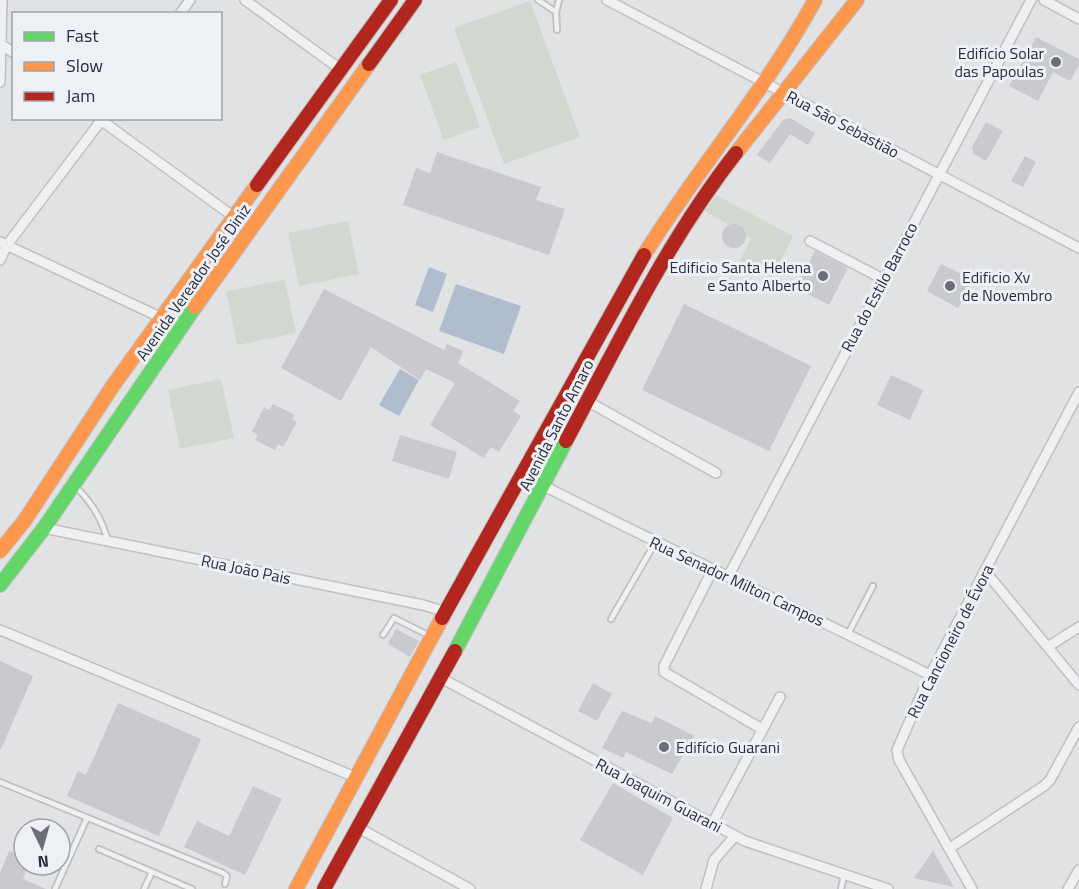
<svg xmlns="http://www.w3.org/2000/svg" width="1079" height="889" viewBox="0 0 1079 889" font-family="'Titillium Web',sans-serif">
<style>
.green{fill:#d0d8d0}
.water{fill:#b0bdce}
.building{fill:#c8cacd}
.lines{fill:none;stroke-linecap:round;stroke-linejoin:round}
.lane-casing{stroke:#bec0c2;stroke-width:8}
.street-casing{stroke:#bec0c2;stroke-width:12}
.fast-casing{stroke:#bdbfc2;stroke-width:16}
.slow-casing{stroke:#bdbfc2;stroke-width:16}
.jam-casing{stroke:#bdbfc2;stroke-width:16}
.lane{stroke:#eff0f1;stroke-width:4.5}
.street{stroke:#eff0f1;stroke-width:9}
.fast{stroke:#63d668;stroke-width:14}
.slow{stroke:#ff974d;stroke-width:14}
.jam{stroke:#b3261e;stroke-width:14}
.poi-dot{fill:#696e77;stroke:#edf0f4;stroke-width:2}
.labels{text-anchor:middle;stroke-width:6;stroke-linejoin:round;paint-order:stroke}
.poi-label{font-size:16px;fill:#292f3c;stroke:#edf0f4;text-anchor:end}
.street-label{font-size:16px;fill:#292f3c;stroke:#edf0f4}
</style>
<rect width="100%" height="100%" fill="#e0e2e4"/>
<g class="green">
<polygon points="530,1 580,137 504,164 454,28"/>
<polygon points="456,62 480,127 444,140 420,75"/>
<polygon points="716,195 793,236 772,279 739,263 751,238 746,236 742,228 729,225 705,211"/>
<polygon points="348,221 359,274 299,286 288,233"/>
<polygon points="285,280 296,333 237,345 226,291"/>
<polygon points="221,379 234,438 180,449 168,390"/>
</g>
<g class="water">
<polygon points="429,267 447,274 433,312 415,305"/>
<polygon points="456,284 521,306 504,354 439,331"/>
<polygon points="400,369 419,380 399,416 379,405"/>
</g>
<g class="building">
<polygon points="1036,37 1079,59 1079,65 1070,81 1053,72 1038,101 1009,86"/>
<polygon points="790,118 815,133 808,145 790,134 770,163 757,155 783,120"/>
<polygon points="986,122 1003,131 986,161 974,154 972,147"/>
<polygon points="437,152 541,187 536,200 565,209 549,255 403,205 416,168 430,173"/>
<polygon points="1025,156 1036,162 1023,187 1011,181"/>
<circle cx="734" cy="236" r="12"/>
<polygon points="815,251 848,268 829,305 796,288"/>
<polygon points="941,264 973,280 958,308 927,291"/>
<polygon points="324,289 444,350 447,344 463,351 458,363 520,401 513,411 521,416 499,452 491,447 484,458 430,425 455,383 426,369 420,380 371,347 341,401 281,368"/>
<polygon points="684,304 811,366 769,451 642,390"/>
<polygon points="891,375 923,390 910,420 877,405"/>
<polygon points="273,404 295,415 292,420 297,422 283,447 278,444 275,450 255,440 258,435 252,432 264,407 269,410"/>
<polygon points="400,435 457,452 449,479 392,461"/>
<polygon points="396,629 419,641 410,657 388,644"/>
<polygon points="0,661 33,676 0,751"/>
<polygon points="593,683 612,694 597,721 578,711"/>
<polygon points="118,703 201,739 159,836 67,796 78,771 86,775"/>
<polygon points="622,711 652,723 655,716 694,736 672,774 626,752 623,758 602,748"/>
<polygon points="613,783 673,818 643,875 580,840"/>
<polygon points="253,786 282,799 245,875 184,847 197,821 229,836"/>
<polygon points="9,851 24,857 24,865 28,865 23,879 46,889 0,889 0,873"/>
<polygon points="933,851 954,887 914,878"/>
</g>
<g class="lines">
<g class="lane-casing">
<g id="lane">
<polyline points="538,0 556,12"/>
<polyline points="557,30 556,12 559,0"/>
<path d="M75,486C92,503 101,517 108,541"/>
<polyline points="611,619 655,543"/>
<polyline points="848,634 873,586"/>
<polyline points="383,635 394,618 430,636"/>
<polyline points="0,782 223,873 227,876 225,884"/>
<polyline points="99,849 192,889"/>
<polyline points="55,889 87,818"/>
<polyline points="144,889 152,872"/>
<polyline points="841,889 844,875"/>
</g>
</g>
<g class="street-casing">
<g id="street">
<polyline points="245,0 340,69"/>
<polyline points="607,0 1079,248"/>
<polyline points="1044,0 1079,19"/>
<polyline points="180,14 190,0"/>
<polyline points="2,45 14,53"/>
<polyline points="0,82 2,0"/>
<polyline points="98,118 234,217"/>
<polyline points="810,241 883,279"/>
<polyline points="0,242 162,318"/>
<polyline points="0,260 7,245 103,118"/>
<polyline points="587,401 716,473"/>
<path d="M544,486C672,551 802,611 930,675"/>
<polyline points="44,528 423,605 446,612"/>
<polyline points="713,569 664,666 664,672 762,729"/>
<polyline points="985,571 1079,685"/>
<polyline points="729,575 1031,0"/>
<polyline points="0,630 355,777"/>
<polyline points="1049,646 1079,627"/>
<polyline points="441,678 745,841 888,889"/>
<polyline points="712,824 780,697"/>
<polyline points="357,827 470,889"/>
<polyline points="950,848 1044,786 1050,780 1079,727"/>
<polyline points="706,889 714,860 735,836"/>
<polyline points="972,889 899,760 897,750 930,675 1079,392"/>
<polyline points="1068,889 1079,870"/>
</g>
</g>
<g class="fast-casing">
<g id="fast">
<polyline points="0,585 44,528 195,307"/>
<polyline points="455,651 566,441"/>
</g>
</g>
<g class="slow-casing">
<g id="slow">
<polyline points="736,153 857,0"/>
<path d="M644,255C698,168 766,90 815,0"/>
<polyline points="195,307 369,64"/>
<polyline points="0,551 25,520 112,387 257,185"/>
<polyline points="296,889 442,618"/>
</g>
</g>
<g class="jam-casing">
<g id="jam">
<polyline points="369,64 415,0"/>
<polyline points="257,185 391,0"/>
<path d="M566,441C619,342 667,241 736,153"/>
<polyline points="442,618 644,255"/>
<polyline points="324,889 455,651"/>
</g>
</g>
<use href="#lane" class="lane"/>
<use href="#street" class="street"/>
<use href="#fast" class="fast"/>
<use href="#slow" class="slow"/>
<use href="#jam" class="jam"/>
</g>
<g class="poi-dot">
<circle cx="1056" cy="62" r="6"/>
<circle cx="823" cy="276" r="6"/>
<circle cx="950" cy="286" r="6"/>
<circle cx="664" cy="747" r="6"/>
</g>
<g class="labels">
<g class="poi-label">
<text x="1044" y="59">Edifício Solar<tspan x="1044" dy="18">das Papoulas</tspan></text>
<text x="811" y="273">Edificio Santa Helena<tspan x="811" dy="18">e Santo Alberto</tspan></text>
<text x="962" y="283" text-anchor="start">Edificio Xv<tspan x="962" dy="18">de Novembro</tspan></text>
<text x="676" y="753" text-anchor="start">Edifício Guarani</text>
</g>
<g class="street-label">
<text transform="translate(843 124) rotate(28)" y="6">Rua São Sebastião</text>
<text transform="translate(193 282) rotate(-55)" y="6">Avenida Vereador José Diniz</text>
<text transform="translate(879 287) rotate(-62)" y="6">Rua do Estilo Barroco</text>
<text transform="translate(556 425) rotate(-63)" y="6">Avenida Santo Amaro</text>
<text transform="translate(246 569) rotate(12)" y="6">Rua João Pais</text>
<text transform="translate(737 581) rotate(25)" y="6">Rua Senador Milton Campos</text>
<text transform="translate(950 641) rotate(-63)" y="6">Rua Cancioneiro de Évora</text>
<text transform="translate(659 795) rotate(28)" y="6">Rua Joaquim Guarani</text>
</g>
</g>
<rect x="12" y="12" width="210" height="108" fill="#edf0f4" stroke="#9fa3aa" stroke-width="1.5"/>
<rect x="24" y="32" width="30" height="9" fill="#63d668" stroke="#9fa3aa" stroke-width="1.5"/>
<text x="66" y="42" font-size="18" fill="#292f3c">Fast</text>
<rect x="24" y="62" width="30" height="9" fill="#ff974d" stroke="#9fa3aa" stroke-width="1.5"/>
<text x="66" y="72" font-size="18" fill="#292f3c">Slow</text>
<rect x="24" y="92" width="30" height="9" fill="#b3261e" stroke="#9fa3aa" stroke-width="1.5"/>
<text x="66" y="102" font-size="18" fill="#292f3c">Jam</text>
<g transform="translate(42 847) rotate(175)"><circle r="28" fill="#edf0f4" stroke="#9fa3aa" stroke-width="1.5"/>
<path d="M0-4.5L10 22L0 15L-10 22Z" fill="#696e77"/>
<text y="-9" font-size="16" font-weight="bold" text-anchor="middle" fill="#292f3c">N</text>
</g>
</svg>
